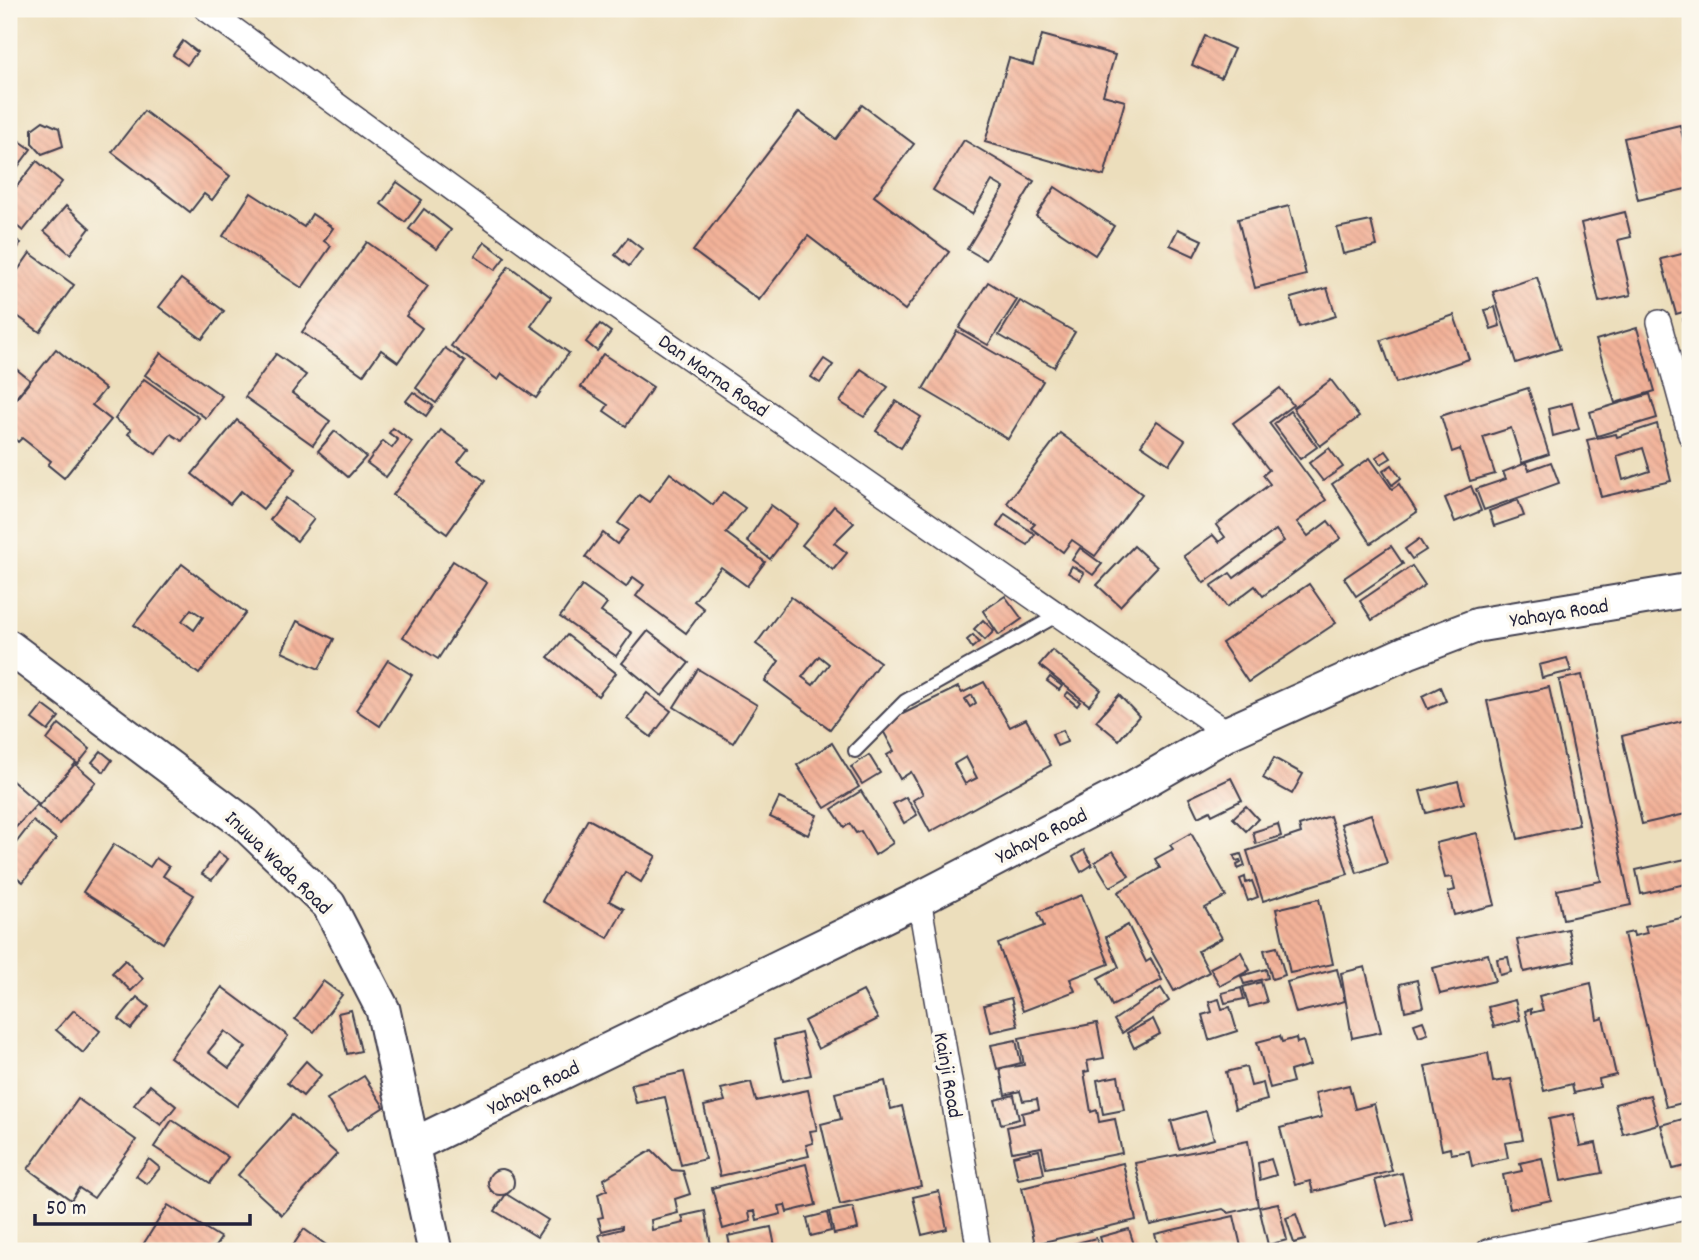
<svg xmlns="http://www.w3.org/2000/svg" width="1699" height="1260" viewBox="0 0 1699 1260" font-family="Dekko,sans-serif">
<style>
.building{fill:url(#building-back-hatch);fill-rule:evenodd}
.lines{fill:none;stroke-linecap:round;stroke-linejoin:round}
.lane-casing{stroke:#403e4e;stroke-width:16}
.street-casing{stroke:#403e4e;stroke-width:26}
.secondary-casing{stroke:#403e4e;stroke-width:37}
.lane{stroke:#fff;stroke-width:12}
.street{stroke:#fff;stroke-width:23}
.secondary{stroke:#fff;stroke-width:33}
.labels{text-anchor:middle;stroke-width:7;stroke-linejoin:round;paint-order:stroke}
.street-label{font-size:21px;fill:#22223b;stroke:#fbf7ec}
</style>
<defs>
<pattern id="building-back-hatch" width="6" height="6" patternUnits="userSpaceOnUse" patternTransform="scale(1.75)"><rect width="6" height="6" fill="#f3b299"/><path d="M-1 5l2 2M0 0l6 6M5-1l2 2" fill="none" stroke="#d09985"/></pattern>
</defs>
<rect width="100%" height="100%" fill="#fbf7ec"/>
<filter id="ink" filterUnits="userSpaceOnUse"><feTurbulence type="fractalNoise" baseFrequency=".0143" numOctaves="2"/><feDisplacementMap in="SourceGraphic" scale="14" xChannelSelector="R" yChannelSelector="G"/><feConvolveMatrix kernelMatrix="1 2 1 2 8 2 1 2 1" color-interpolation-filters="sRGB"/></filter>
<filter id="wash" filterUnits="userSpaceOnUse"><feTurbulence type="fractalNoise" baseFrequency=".00686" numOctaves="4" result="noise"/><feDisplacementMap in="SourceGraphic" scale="28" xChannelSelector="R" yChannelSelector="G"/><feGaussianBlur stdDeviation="1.57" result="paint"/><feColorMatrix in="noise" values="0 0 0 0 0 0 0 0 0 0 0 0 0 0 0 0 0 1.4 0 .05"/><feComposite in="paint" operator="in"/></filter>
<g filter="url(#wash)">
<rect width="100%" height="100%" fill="#ecdebc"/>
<g id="blocks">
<g class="building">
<polygon points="1042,35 1115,55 1103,95 1125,101 1104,176 985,142 1009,58 1033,65"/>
<polygon points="1205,36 1234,49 1221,78 1192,65"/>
<polygon points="183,41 197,52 187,65 173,55"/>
<polygon points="862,105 914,144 874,196 949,252 905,310 808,236 759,300 693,251 799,112 836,139"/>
<polygon points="144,111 230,176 212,200 204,194 190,212 112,152"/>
<polygon points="43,121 59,128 63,146 42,154 32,143 32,129"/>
<polygon points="1680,125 1690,169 1690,188 1638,200 1624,138"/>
<polygon points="11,135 31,149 14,172 9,168"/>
<polygon points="964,140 1034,181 986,260 967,249 1004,188 992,181 972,214 933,190"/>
<polygon points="37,161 62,182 23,231 9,220 9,196"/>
<polygon points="397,182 422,200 405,222 381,204"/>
<polygon points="1055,187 1114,226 1095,255 1036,216"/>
<polygon points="251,193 304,227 312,214 333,228 324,241 331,246 302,288 223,236"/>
<polygon points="66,206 90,228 70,254 44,231"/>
<polygon points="1289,206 1306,275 1255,288 1238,219"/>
<polygon points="424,209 451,230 437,249 409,229"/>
<polygon points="1625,212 1631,237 1618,240 1631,295 1599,302 1581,223"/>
<polygon points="1371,221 1377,246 1343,254 1337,228"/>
<polygon points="1178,229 1202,240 1194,256 1170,245"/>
<polygon points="9,235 21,243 9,262"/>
<polygon points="628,238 642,249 629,266 615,255"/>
<polygon points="367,242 428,286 406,316 422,328 398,362 381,350 363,375 302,332"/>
<polygon points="485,242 505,257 495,270 475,256"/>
<polygon points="1690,252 1690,310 1676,314 1661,259"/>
<polygon points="30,253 74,285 40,332 9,310 9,283"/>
<polygon points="509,266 551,297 531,326 569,353 536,398 502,374 498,380 451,346"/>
<polygon points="1537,277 1560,349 1516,363 1493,292"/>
<polygon points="181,279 224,311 202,339 159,307"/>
<polygon points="988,282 1017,300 988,345 959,328"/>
<polygon points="1327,288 1336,316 1299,327 1291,298"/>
<polygon points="1020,301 1075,332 1054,367 999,335"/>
<polygon points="1495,307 1500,326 1491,329 1485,310"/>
<polygon points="1454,315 1469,359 1396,383 1381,340"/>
<polygon points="1690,317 1690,331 1686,332 1683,319"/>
<polygon points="600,324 611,332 597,351 586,342"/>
<polygon points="1637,328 1655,391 1615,403 1596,340"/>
<polygon points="957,331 1043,381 1008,439 923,389"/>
<polygon points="445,348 465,362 436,403 416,388"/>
<polygon points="56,349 105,389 92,405 111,420 64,478 48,465 51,461 22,438 18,442 9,434 9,408"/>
<polygon points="161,353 222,396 206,418 145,375"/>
<polygon points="276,354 306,375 292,393 330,421 313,445 245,397"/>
<polygon points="603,354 653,387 626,426 604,411 608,405 581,387"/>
<polygon points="824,359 833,365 820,383 811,377"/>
<polygon points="11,365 30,380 11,404 9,369"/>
<polygon points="861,369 888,387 864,417 840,402"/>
<polygon points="144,379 199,418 182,441 171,434 156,454 128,434 131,430 115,419"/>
<polygon points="1331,380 1359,417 1320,446 1293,408"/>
<polygon points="1280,388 1293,405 1269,423 1326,500 1297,522 1308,536 1328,521 1341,538 1263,596 1255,586 1227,607 1211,586 1230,573 1234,578 1284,541 1276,530 1204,583 1184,556 1213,535 1219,542 1225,537 1216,525 1270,484 1263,475 1269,470 1233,423"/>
<polygon points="1528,388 1549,454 1522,463 1511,428 1483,437 1495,474 1470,481 1460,449 1452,452 1441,416"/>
<polygon points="413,392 433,406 426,416 406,401"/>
<polygon points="1650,394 1657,418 1597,436 1590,412"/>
<polygon points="896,401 921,417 901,448 876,431"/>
<polygon points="1572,403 1579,429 1553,436 1548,409"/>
<polygon points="1290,411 1317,447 1300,459 1274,424"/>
<polygon points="237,420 296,469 263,509 241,491 230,504 192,474"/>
<polygon points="1157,421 1185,440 1169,464 1141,445"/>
<path d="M1657,424L1671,481L1601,497L1587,440L1616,434L1617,437ZM1643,448L1650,471L1623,480L1617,456Z"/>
<polygon points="393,428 412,442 386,477 367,463 383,441 392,448 398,440 389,433"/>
<polygon points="441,430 468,449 458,462 485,481 447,534 393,495"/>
<polygon points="335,431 366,457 348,477 318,451"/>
<polygon points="1060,433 1142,494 1095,556 1072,540 1063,552 1031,528 1035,524 1007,503"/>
<polygon points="1329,448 1343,467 1323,481 1309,463"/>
<polygon points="1386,451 1391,458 1381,464 1376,457"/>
<polygon points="1370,458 1392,489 1399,484 1417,512 1371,543 1332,484"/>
<polygon points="1551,462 1559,483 1484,510 1476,489 1506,479 1503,472 1526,463 1529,470"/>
<polygon points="1392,465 1401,478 1392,485 1383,471"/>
<polygon points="670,473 713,505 723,492 745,508 726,533 765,562 747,586 721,567 694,601 704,609 686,633 636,596 644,585 633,577 626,587 585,557 603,533 617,544 628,530 618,523 639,495 649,502"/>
<polygon points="1471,486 1481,511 1455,522 1445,498"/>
<polygon points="286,498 314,519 297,541 270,520"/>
<polygon points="1518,500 1524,516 1494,526 1489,511"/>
<polygon points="771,505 797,524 770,559 747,541"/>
<polygon points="834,506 854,523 834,543 847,553 833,570 802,545"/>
<polygon points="1005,514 1035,534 1028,545 997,526"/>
<polygon points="1419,539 1426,550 1412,559 1405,549"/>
<polygon points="1134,546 1157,567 1120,606 1097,585"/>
<polygon points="1391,546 1403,564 1356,596 1344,578"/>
<polygon points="1080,548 1102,564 1093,575 1072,560"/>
<polygon points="453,561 487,583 438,659 403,637"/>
<path d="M182,564L246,613L199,674L134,625ZM191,609L203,617L194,630L182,621Z"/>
<polygon points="1072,566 1084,573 1080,580 1068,573"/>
<polygon points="1412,566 1425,585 1372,620 1360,601"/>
<polygon points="1309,584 1336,623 1248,682 1222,643"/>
<polygon points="582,586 607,604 601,612 632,633 616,656 560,617"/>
<polygon points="1005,596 1022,619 999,635 983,611"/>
<path d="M791,597L880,662L830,729L765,681L779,661L756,644ZM819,656L829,664L813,685L802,677Z"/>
<polygon points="983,620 994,631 985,640 974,629"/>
<polygon points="297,621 334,639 319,669 282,652"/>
<polygon points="648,631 689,663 662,696 622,663"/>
<polygon points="567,635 616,673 598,696 548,657"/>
<polygon points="973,635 979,642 972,648 967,640"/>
<polygon points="1052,650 1101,690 1089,705 1039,665"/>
<polygon points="1567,658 1571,671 1542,678 1539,665"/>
<polygon points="388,660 412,675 380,726 356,710"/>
<polygon points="698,669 757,705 733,743 674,707"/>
<polygon points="1582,675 1631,905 1563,919 1557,890 1601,881 1559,680"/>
<polygon points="1050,677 1062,686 1059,690 1047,681"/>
<path d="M984,682L1010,727L1026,719L1051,765L930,832L913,800L923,794L911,772L900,779L887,755L894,751L880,725L958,687L962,693ZM972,695L976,703L970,707L965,699ZM966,757L977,778L965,784L954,764Z"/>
<polygon points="1440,687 1446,701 1428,709 1422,696"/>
<polygon points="1549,687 1579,825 1518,839 1487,701"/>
<polygon points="1068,692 1080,702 1077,706 1065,696"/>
<polygon points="647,693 671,711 651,737 627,719"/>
<polygon points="1119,695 1139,716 1119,740 1096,721"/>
<polygon points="43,705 59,717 48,731 32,719"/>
<polygon points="1690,719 1690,813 1642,824 1622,736"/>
<polygon points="59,724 90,749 78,764 47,740"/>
<polygon points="1063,730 1067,742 1057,746 1052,734"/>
<polygon points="832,743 859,787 825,808 797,765"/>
<polygon points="101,751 112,760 104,772 92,762"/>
<polygon points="869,755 880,773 862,784 851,767"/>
<polygon points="1274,758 1303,774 1292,794 1263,778"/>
<polygon points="75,764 96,782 59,824 38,806"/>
<polygon points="9,778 38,803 9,835"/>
<polygon points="1231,778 1242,800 1212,815 1210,811 1198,817 1189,798"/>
<polygon points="1458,781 1464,803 1426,813 1420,791"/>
<polygon points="861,791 893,843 875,855 861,831 856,833 850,824 844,827 832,809"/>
<polygon points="906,797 917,815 904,823 893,804"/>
<polygon points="779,798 817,815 808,835 770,817"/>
<polygon points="1246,806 1258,819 1246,831 1233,818"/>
<polygon points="1371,814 1387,863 1357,873 1341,824"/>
<polygon points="1330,816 1348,874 1263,901 1247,851 1301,833 1299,826"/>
<polygon points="588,819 656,856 641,882 625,872 609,901 624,909 608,938 542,901"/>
<polygon points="33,821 56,839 23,882 9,871 9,852"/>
<polygon points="1278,824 1281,836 1256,844 1253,832"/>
<polygon points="1191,833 1226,896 1205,908 1222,938 1198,951 1209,972 1174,991 1118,892 1160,868 1155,859 1173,849 1170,845"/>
<polygon points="1477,833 1495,905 1454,915 1448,892 1455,890 1452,877 1445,878 1436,843"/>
<polygon points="114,844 150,867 156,858 169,867 163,876 194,895 163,943 83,892"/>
<polygon points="1084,850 1092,865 1081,872 1073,857"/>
<polygon points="1113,851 1129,876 1110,887 1095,862"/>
<polygon points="218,852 228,859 212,880 202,874"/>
<polygon points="1241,854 1245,866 1238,869 1237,865 1241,863 1240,860 1236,861 1234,856"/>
<polygon points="1690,858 1690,883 1641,894 1636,870"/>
<polygon points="1245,877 1246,883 1252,881 1258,897 1248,901 1240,879"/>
<polygon points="1082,895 1109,964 1070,979 1075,991 1023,1011 998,944 1044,926 1038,912"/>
<polygon points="1319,899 1333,964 1290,973 1276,909"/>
<polygon points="1690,916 1690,1101 1666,1107 1624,934 1633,932 1634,936 1647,933 1645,926"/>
<polygon points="1128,925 1146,962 1151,959 1162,980 1112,1006 1098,978 1119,967 1106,937"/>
<polygon points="1568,929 1575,961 1524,972 1517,940"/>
<polygon points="1277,947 1285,975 1272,979 1264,950"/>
<polygon points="1241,952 1250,970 1220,986 1210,968"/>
<polygon points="1488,954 1495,981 1440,994 1433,968"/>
<polygon points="1508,957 1511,972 1500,975 1497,959"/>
<polygon points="125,960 143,979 131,991 112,973"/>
<polygon points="1365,967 1381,1032 1352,1038 1341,973"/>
<polygon points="1266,969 1268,978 1244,984 1241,976"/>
<polygon points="1337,969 1345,1001 1296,1013 1287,982"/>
<polygon points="1417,980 1423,1007 1405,1011 1400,984"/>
<polygon points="323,981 342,995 314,1032 295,1019"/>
<polygon points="1261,982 1267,1002 1249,1007 1243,987"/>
<polygon points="1591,983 1597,1020 1603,1018 1616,1075 1599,1079 1600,1087 1574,1093 1572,1084 1544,1091 1525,1011 1531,1009 1531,1013 1543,1010 1539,996"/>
<path d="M222,987L288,1036L237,1106L170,1057ZM225,1031L246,1047L229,1068L208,1052Z"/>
<polygon points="1161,988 1169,1001 1122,1033 1114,1020"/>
<polygon points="1241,988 1244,999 1225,1003 1222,993"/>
<polygon points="863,991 878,1019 818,1049 804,1021"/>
<polygon points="137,997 149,1007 131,1029 119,1019"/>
<polygon points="1011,998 1018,1026 991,1032 984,1005"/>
<polygon points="1219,999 1222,1009 1230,1007 1237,1031 1209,1040 1202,1015 1212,1012 1209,1002"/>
<polygon points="1515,1000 1520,1020 1494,1027 1488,1007"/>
<polygon points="74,1010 100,1031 83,1053 56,1030"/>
<polygon points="351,1010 361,1051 347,1054 338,1013"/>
<polygon points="1153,1019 1160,1034 1134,1048 1127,1033"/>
<polygon points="1423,1021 1428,1034 1419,1037 1414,1024"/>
<polygon points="1097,1023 1104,1058 1087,1061 1089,1071 1084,1072 1091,1112 1097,1110 1099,1122 1115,1119 1122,1153 1046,1168 1042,1147 1012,1152 1007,1127 1024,1123 1022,1113 1039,1109 1037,1099 1023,1101 1020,1091 1005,1095 1000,1069 1024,1065 1019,1038"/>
<polygon points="801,1033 811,1075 783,1081 774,1040"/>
<polygon points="1280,1036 1282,1042 1296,1038 1297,1043 1303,1041 1310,1065 1290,1071 1293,1082 1270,1088 1257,1042"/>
<polygon points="1016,1040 1021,1063 997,1069 991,1045"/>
<polygon points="1488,1053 1493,1082 1511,1079 1523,1140 1505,1143 1508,1158 1472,1166 1469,1151 1451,1154 1450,1148 1442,1150 1425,1066"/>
<polygon points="306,1061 321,1075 303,1096 287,1083"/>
<polygon points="1246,1067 1251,1086 1263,1083 1267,1100 1235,1109 1226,1072"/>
<polygon points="684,1072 705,1159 681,1165 665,1097 636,1103 631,1084"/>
<polygon points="364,1076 384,1107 347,1131 327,1099"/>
<polygon points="1118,1076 1124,1110 1103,1114 1097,1080"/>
<polygon points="885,1081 891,1109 902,1106 921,1186 840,1205 821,1124 841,1119 835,1093"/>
<polygon points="751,1082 756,1101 808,1090 817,1130 810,1131 813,1143 806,1145 809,1156 720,1176 704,1106 725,1101 721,1089"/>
<polygon points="150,1085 176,1106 161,1125 134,1105"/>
<polygon points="1349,1085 1355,1109 1374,1104 1392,1171 1313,1192 1310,1181 1295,1185 1280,1128 1322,1117 1315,1093"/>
<polygon points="1014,1095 1019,1119 1001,1124 995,1100"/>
<polygon points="1650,1095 1658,1124 1623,1134 1615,1104"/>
<polygon points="78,1099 136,1140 94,1198 79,1188 71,1200 28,1169"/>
<polygon points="1206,1111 1214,1139 1179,1149 1171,1121"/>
<polygon points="1573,1114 1580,1146 1596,1143 1602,1173 1561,1181 1549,1119"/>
<polygon points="292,1115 337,1154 282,1215 238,1175"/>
<polygon points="1690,1117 1690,1165 1673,1169 1661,1125"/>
<polygon points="172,1120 228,1157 210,1183 154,1147"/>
<polygon points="1248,1141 1258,1206 1229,1213 1223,1209 1150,1225 1135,1163"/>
<polygon points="652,1150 672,1170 683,1171 690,1194 675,1199 678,1213 651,1220 652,1230 684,1223 682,1216 705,1211 712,1251 604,1251 599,1235 622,1229 622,1226 602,1231 598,1218 603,1217 598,1194 607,1190 604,1179"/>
<polygon points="1039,1150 1044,1174 1018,1179 1013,1156"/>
<polygon points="1542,1158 1551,1200 1510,1209 1503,1175 1522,1171 1520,1163"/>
<polygon points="149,1159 160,1168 147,1184 136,1176"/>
<polygon points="1271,1159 1276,1175 1260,1180 1258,1163"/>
<polygon points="1123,1163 1136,1220 1035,1244 1022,1188"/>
<polygon points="806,1164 816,1205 787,1212 785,1205 779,1206 781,1214 757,1220 755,1211 749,1212 751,1221 723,1229 712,1188"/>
<circle cx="501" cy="1182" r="13"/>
<polygon points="1402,1173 1413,1220 1387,1226 1375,1180"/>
<polygon points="939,1191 947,1229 922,1235 913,1197"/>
<polygon points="506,1194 548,1220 537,1237 495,1211"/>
<polygon points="1278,1203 1287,1240 1268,1245 1259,1207"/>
<polygon points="168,1205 221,1238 212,1251 139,1251"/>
<polygon points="853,1207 858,1229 834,1234 829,1212"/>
<polygon points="827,1213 831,1231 811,1236 807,1218"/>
<polygon points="1296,1214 1305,1240 1294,1243 1286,1218"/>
<polygon points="1234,1216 1242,1251 1159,1251 1155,1234"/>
<polygon points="771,1227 776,1251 731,1251 728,1236"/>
<polygon points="304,1229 329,1247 326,1251 298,1251 292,1247"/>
<polygon points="1129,1229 1136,1251 1104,1251 1100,1237"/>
<polygon points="1096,1238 1100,1251 1050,1251 1050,1250"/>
<polygon points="1690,1245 1690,1251 1678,1251 1677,1247"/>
</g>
</g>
</g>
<g filter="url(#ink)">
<use href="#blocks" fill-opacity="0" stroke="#403e4e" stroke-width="2"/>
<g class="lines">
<g class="lane-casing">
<polyline id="lane" points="855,751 905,701 1058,615"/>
</g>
<g class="street-casing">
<g id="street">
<polyline points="206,9 584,285 1228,733"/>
<polyline points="1659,322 1690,435"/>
<polyline points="919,899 979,1251"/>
<polyline points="1488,1251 1690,1207"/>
</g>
</g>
<g class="secondary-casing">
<g id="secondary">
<polyline points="9,647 245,824 329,905 383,1010 435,1251"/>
<polyline points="413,1145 919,899 1127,791 1228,733 1410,651 1478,625 1690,590"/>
</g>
</g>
<use href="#lane" class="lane"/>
<use href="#street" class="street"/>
<use href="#secondary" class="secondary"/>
</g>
</g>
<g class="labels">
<g class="street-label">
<text transform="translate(714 375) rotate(35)" y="7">Dan Marna Road</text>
<text transform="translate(1559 612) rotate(-9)" y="7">Yahaya Road</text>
<text transform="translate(1041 835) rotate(-27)" y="7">Yahaya Road</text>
<text transform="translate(279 862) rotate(44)" y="7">Inuwa Wada Road</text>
<text transform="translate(949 1075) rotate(80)" y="7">Kainji Road</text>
<text transform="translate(533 1087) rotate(-26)" y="7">Yahaya Road</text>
</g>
</g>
<rect width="1699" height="1260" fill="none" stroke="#fbf7ec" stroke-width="35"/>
<path d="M35 1214v10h215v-10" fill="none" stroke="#22223b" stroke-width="3.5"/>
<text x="46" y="1214" font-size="21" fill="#22223b" stroke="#fbf7ec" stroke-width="5" paint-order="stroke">50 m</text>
</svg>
